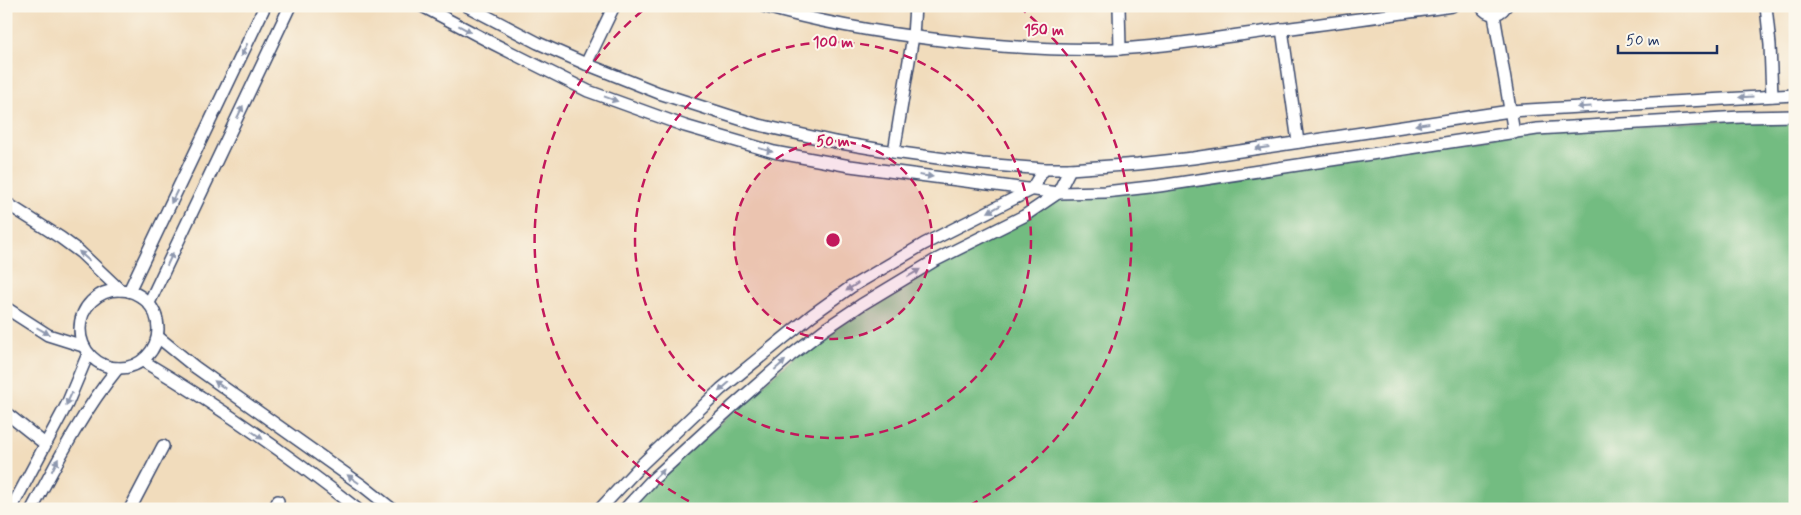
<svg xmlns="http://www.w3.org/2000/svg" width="1801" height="515" viewBox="0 0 1801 515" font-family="Mynerve,sans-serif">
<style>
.forest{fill:#73bc81;stroke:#477670}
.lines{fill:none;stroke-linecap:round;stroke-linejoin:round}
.street-casing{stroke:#3b496c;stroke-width:14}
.street{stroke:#fff;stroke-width:11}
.oneway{fill:#8d97ae}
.ring{fill:none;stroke:#c2185b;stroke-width:2.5;stroke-dasharray:9 6}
.centre{fill:#c2185b;stroke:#fbf7ec;stroke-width:2.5}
.ring-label{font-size:15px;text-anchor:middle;font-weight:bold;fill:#c2185b;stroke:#fbf7ec;stroke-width:4;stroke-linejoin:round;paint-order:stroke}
</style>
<rect width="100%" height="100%" fill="#fbf7ec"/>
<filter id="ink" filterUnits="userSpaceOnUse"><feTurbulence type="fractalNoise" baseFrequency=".02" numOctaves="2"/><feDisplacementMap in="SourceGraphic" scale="10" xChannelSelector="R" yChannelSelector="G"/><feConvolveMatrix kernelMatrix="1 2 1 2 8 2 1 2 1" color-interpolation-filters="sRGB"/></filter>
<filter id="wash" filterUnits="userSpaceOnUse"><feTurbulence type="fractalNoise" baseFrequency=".0096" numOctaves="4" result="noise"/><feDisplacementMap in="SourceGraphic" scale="20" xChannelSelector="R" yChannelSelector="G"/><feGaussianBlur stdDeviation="1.12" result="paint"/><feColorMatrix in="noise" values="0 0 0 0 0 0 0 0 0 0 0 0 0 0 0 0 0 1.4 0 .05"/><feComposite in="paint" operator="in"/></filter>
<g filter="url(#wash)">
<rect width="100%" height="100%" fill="#f1dcbc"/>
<polygon class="forest" points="1795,116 1795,509 625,509 825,329 1058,193 1105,192 1514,133"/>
</g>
<g filter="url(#ink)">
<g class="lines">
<g class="street-casing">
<g id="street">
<polyline points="422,6 494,44 588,91 685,126 774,152 850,166 1058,193 1105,192 1159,186 1537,129 1741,117 1795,116"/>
<polyline points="467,6 538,43 586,64 659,93 755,124 835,142 894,152 982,164 1044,169 1070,169 1138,164 1193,158 1510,111 1795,95"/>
<path d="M763,6C821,23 881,33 941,40C1000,47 1059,51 1118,49C1161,47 1204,40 1246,34C1315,25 1384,16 1452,6"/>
<polyline points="1119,6 1120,49"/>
<path d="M1481,6C1488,17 1499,16 1506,6"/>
<polyline points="1766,6 1770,45 1772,96"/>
<polyline points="1494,15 1514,133"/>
<polyline points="1282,29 1298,142"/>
<polyline points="586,64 614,6"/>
<polyline points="894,152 913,36 915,6"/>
<polyline points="6,203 61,238 80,252 120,290"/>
<circle cx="119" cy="329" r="39"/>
<polyline points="129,291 265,6"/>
<polyline points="149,303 290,6"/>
<polyline points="6,308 48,335 83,346"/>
<polyline points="158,337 195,367 363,486 392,509"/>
<path d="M143,361C217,405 289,455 357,509"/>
<polyline points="6,413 45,444"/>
<polyline points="11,509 67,404 88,354"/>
<path d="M32,509C58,460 83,411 118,368"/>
<polyline points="130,509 163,446"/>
<polyline points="274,509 278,501"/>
<polyline points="600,509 642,464 721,389 812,315 851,287 924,244 1031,190 1044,169"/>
<polyline points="625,509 651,481 733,406 790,356 825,329 861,305 934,261 1024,216 1058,193 1070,169"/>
</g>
</g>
<use href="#street" class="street"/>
</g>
<defs><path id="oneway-solid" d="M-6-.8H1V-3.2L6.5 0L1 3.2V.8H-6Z" transform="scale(1.25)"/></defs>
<g class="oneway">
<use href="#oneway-solid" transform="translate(465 29) rotate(28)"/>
<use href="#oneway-solid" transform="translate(244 50) rotate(116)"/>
<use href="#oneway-solid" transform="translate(1746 97) rotate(177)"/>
<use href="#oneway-solid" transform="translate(611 99) rotate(20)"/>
<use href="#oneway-solid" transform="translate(1584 107) rotate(177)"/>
<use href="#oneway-solid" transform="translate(240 112) rotate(-65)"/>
<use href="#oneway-solid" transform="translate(1422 124) rotate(172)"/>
<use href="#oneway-solid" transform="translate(1262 148) rotate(172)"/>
<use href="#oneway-solid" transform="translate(766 150) rotate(16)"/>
<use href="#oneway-solid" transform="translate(926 176) rotate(7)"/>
<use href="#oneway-solid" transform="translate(174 197) rotate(116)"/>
<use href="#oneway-solid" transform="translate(994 209) rotate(152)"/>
<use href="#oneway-solid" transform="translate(84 256) rotate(-138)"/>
<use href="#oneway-solid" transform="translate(170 259) rotate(-65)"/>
<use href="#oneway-solid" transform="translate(914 273) rotate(-31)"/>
<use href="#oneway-solid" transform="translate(852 287) rotate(147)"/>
<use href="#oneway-solid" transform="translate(43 331) rotate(30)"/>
<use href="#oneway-solid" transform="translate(780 365) rotate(-41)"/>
<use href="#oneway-solid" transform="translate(220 385) rotate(-145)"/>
<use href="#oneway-solid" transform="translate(724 387) rotate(139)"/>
<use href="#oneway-solid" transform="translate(69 399) rotate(115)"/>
<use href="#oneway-solid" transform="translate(257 435) rotate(35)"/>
<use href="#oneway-solid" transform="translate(55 465) rotate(-63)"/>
<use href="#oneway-solid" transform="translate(659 474) rotate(-43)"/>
<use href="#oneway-solid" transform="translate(353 479) rotate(-145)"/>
</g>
</g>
<circle cx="833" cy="240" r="99" fill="#c2185b" fill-opacity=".12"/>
<g class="ring">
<circle cx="833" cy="240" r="99"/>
<circle cx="833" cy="240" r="198"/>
<path d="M702 508A298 298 0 0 1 647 7M1019 7A298 298 0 0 1 964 508"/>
</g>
<circle cx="833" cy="240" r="8" class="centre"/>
<g class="ring-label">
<text x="1044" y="35">150 m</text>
<text x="833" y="47">100 m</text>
<text x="833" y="146">50 m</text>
</g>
<rect width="1801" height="515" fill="none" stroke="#fbf7ec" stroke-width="25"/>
<path d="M1618 45v8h99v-8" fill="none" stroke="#1b2f5e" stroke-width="2.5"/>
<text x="1626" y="45" font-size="15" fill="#1b2f5e" stroke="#fbf7ec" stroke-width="4" paint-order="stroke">50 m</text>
</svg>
